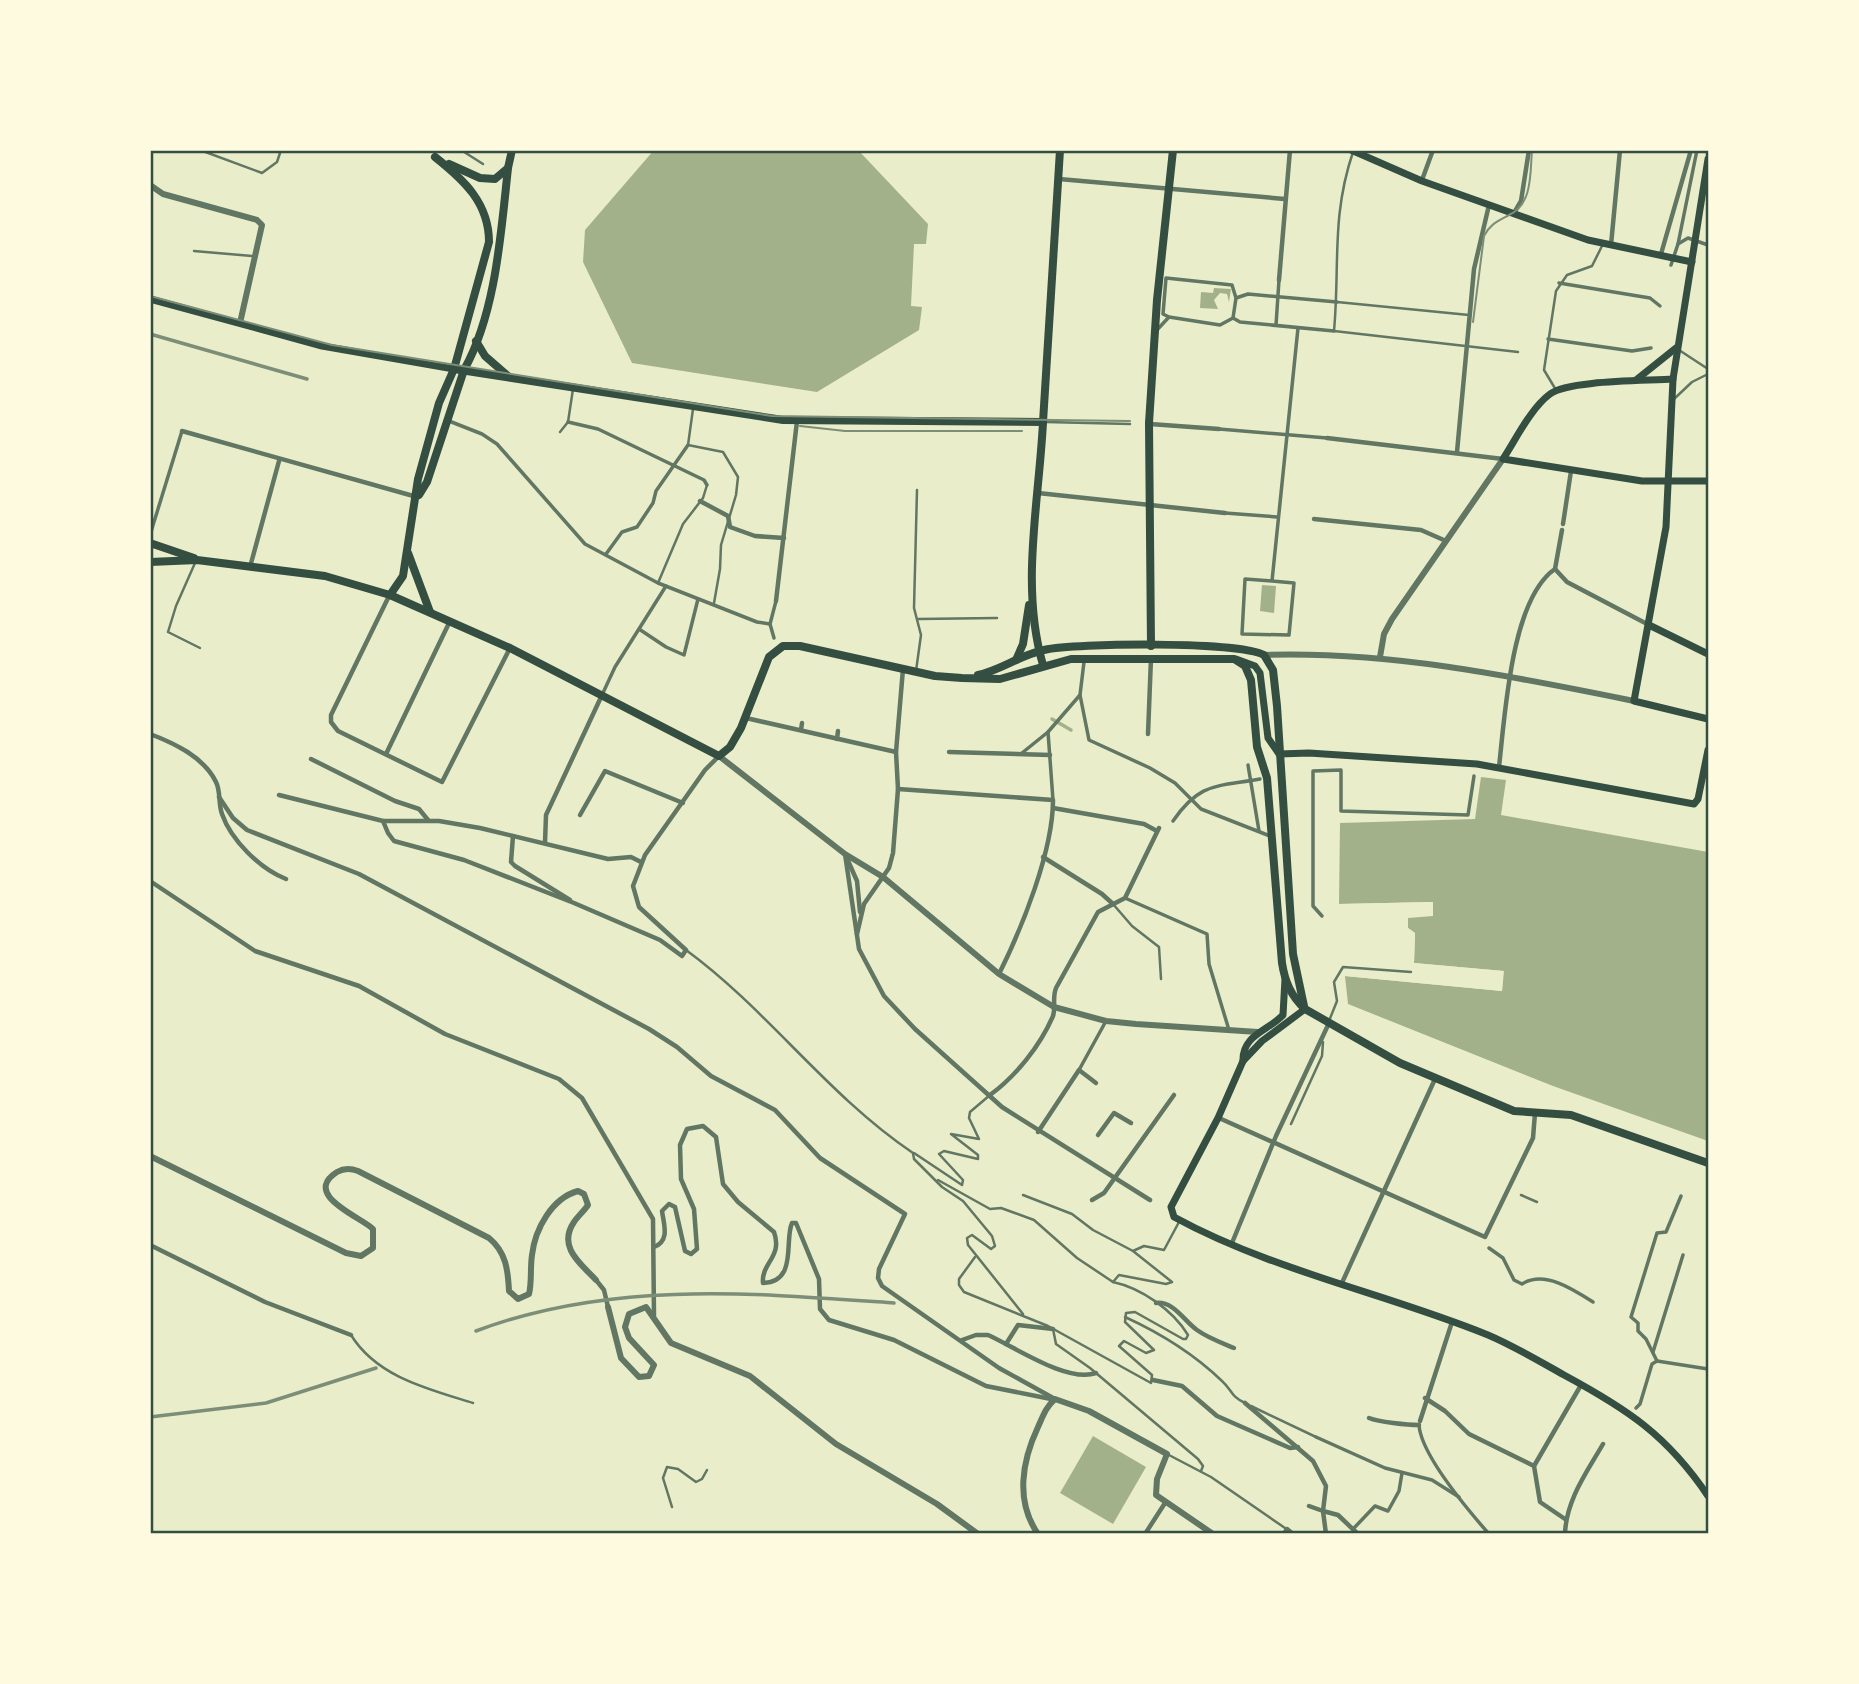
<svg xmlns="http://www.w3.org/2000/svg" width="1859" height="1684" viewBox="0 0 1859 1684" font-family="'PT Sans Narrow',sans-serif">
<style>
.water{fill:#a3b18a}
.pier{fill:#e9edc9}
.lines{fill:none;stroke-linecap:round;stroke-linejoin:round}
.stream{stroke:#a3b18a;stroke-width:3.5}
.service{stroke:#617663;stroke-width:2.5}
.pedestrian{stroke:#617663;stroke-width:3.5}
.minor{stroke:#617663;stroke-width:4.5}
.tertiary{stroke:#617663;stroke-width:6}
.secondary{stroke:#344e41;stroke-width:7}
.primary{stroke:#344e41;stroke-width:8}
.trunk{stroke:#344e41;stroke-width:8}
.tram{stroke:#7c8e77;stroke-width:2}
.rail{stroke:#7c8e77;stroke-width:3.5}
.neatline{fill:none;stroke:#344e41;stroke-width:2.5}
</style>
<rect width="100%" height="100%" fill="#e9edc9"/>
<g class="water">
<polygon points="654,150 859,151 928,224 926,244 914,244 911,306 922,307 919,330 817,392 632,363 583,262 585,230"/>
<polygon points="1214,288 1231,289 1229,302 1227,294 1220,293 1214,300 1218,309 1200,308 1201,292 1213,293"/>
<polygon points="1262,585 1276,586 1274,613 1260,611"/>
<polygon points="1481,777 1506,780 1501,815 1708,852 1708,1141 1553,1086 1348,1004 1345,976 1502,991 1503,971 1414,963 1415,933 1408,928 1408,917 1431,913 1432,902 1339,904 1340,823 1475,819"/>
<polygon points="1093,1436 1146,1467 1113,1524 1060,1493"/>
</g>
<polygon class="pier" points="1433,902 1433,916 1408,918 1408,928 1415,933 1414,963 1504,971 1502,991 1345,976 1346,972 1499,988 1500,974 1412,965 1411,935 1405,930 1404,916 1428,913 1428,906 1342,908 1339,904"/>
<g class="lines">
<polyline class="stream" points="1052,719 1071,730"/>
<g class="service">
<polyline points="200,150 262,173 277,162 281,150"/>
<polyline points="461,150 483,164"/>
<path d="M1353,152C1331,217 1340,266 1334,331L1518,352"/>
<polyline points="194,251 252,256"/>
<polyline points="1337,302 1469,315"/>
<polyline points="1679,350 1708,369"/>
<polyline points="1556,390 1544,370 1556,291 1567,275 1592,266 1603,244"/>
<polyline points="1674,399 1692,382 1708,374"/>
<polyline points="693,409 688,445 723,452 738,477 736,495 721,545 720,569 714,603"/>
<polyline points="1046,422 1130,424"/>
<polyline points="560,432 568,422 573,389"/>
<polyline points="195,563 176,606 168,632 200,648"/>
<polyline points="658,583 683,524 703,498 707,485"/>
<polyline points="918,619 997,618"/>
<polyline points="916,671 921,635 914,608 917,490"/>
<polyline points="1113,904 1132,926 1159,947 1161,979"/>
<path d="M686,950C768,1010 828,1096 913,1153L914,1159L942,1187L963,1201L992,1236L995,1246L991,1249L972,1235L967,1238L968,1245L1023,1314"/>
<polyline points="1329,1021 1337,1001 1334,982 1343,967 1411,972"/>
<polyline points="1291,1124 1322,1056 1323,1042"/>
<polyline points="914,1153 962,1185 963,1180 939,1154 944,1151 978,1159 978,1155 951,1134 979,1139 969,1118 970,1112 990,1095"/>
<polyline points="938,1180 990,1209 1001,1208 1034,1220 1077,1258 1113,1282"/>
<polyline points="1023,1195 1072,1214 1093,1230 1133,1251"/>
<polyline points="1521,1195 1537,1202"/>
<path d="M975,1257L959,1279V1285L964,1292L1048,1326L1151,1383L1152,1375L1119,1346L1124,1341L1146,1353L1154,1350L1125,1322L1126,1313L1135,1312L1183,1339H1186L1188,1335C1173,1310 1141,1288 1113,1282L1119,1275L1166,1284L1172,1282L1133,1251L1144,1246L1164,1250L1179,1222"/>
<path d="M1125,1317C1160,1333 1194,1354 1222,1381C1233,1391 1230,1396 1245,1403"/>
<polyline points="1053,1329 1056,1344 1090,1368 1198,1459 1203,1466 1201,1471"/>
<path d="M351,1335C377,1377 428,1389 473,1403"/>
<polyline points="1251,1406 1316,1437"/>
<polyline points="1167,1454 1211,1477 1285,1528"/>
<polyline points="672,1507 663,1478 667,1467 678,1469 696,1482 702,1479 707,1470"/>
</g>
<g class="pedestrian">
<polyline points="1678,244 1697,150"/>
<polyline points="1671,265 1678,244 1688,238 1708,245"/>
<polyline points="1559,283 1650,298 1660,306"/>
<polyline points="1236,298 1248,294 1337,302"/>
<polyline points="1233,318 1236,298 1232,285 1166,278 1163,314 1169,317 1220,325 1233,318 1240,322 1334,331"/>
<polyline points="1276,325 1279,280"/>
<polyline points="1156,331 1169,317"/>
<polyline points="1548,339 1632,351 1651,348"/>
<polyline points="449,421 482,434 497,444 585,544 658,583 757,622 770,624"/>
<polyline points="568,422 598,429 704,480 707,485"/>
<polyline points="1219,429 1327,438"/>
<polyline points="1225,513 1277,517"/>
<polyline points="150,535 182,431"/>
<polyline points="606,554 622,532 637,527 653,503 656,491 688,445"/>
<polyline points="1272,581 1294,583 1289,635 1242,634 1245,579 1272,581 1298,328"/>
<polyline points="639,629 666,647 684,655 698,599"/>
<polyline points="774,638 770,624 776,601"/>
<polyline points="602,695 615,667 666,586"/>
<polyline points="1080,695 1089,740 1150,768 1175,783 1201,809 1270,836"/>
<polyline points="1048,732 1053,800"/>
<polyline points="1022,753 1048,732 1080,695 1084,662"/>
<polyline points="1248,765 1259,831"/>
<path d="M1173,821C1200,782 1216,787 1260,779"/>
<polyline points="1125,898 1207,934 1209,964 1229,1030"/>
<polyline points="1322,916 1313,906 1313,771 1341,770 1341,811 1468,815 1474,776"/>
<polyline points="1079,1070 1106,1021"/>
<path d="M1489,1248L1503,1258L1514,1280L1522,1284C1544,1270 1573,1289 1593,1302"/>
<polyline points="1653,1352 1683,1255"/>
<polyline points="1657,1361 1646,1339 1638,1331 1638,1323 1631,1317 1657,1233 1666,1232 1681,1196"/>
<polyline points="1657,1361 1708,1369"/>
<polyline points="1636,1408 1640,1404 1652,1364 1657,1361"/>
<path d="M1419,1425C1421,1455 1468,1510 1489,1534"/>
<polyline points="1316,1437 1385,1468 1432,1480 1459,1497"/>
<polyline points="1354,1528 1375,1506 1388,1511 1399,1491 1402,1473"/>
</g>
<g class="minor">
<polyline points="1059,179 1285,199"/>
<polyline points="1422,180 1433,150"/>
<polyline points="1514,213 1521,201 1529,150"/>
<polyline points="1611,245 1620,150"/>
<polyline points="1661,254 1691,150"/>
<polyline points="1279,280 1290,150"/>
<polyline points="1150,424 1219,429"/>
<polyline points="182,431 417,497"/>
<polyline points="1327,438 1503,459"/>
<polyline points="1457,452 1474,269 1489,205"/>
<polyline points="1038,493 1225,513"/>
<polyline points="700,501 728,516 730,527 755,536 784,538"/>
<polyline points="1314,519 1421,530 1446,541"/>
<polyline points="1563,524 1571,471"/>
<polyline points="250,567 279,461"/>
<polyline points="1555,569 1567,582 1649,625"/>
<polyline points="389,596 331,715 331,722 338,731 442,782 510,648"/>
<polyline points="776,601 797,421"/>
<polyline points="746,718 896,752"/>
<polyline points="801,730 802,723"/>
<path d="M150,734C174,743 204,757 216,782C221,792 218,803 222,814C231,840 260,869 286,879"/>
<polyline points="1148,734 1151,658"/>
<polyline points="837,739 838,731"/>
<polyline points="949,752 1050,755"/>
<polyline points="386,754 450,621"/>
<polyline points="311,759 395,801 419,809 428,820"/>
<path d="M1499,767C1505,715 1511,599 1555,569L1562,530"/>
<path d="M898,789L1053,800C1053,851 1022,928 999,974"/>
<polyline points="279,795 383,821 439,821 480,828 608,859 631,857 641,862"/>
<polyline points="219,797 233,818 247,830 359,874 649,1029 677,1047 711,1076 775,1110 820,1158 905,1214 879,1269 878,1278 882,1286 999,1368 1055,1399"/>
<polyline points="1053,808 1144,824 1157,831"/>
<polyline points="580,815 605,771 683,803"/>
<polyline points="383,821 388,833 394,841 464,860 574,903 660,940 682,956 686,950 639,907 633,886 645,855 705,770 718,757"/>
<polyline points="513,836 511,862 515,866 570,900"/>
<polyline points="545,843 546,815 602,695"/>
<polyline points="845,854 859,949 884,996 915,1029 1002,1107 1150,1200"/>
<polyline points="845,854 857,881 860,912"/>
<polyline points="1043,857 1102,894 1113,904"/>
<polyline points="150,881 255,951 359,986 445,1034 559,1079 582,1098 653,1219 654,1316"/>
<polyline points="857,934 864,904 889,868 893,853 898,789 896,752 903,669"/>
<path d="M990,1095C1016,1076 1040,1046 1053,1016C1056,1007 1052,998 1056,988L1098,912L1125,898L1159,828"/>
<polyline points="1219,1118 1485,1237 1533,1138 1535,1113"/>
<polyline points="1038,1132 1079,1070 1096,1083"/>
<polyline points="1098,1135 1114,1113 1131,1123"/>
<polyline points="1092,1200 1104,1193 1174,1095"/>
<polyline points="1232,1243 1276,1136 1329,1023"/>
<polyline points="150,1245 265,1302 351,1335"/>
<path d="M654,1247C670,1241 664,1225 662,1211L669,1204L675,1207L685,1251L691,1254L697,1249L694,1209L681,1179L680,1145L687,1129L703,1126L716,1137L723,1184L738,1202L774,1232C783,1257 761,1263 763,1283C798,1282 784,1240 792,1223H796L819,1279L820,1309L829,1320L894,1340L986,1386L1051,1399"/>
<polyline points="596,1280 604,1290 608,1307"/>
<polyline points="1341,1285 1435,1079"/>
<path d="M1156,1303C1174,1301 1184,1321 1197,1330C1208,1338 1222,1343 1234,1348"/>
<path d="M962,1340L976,1335H988C1015,1347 1067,1383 1096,1373"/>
<polyline points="1006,1344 1018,1325 1053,1329"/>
<polyline points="1153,1380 1182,1386 1217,1416 1290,1448 1298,1447"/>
<polyline points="1425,1398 1445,1411 1469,1434 1534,1466"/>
<polyline points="1245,1403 1313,1461 1326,1486 1323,1511 1338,1515 1358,1534"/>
<path d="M1369,1418C1379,1422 1407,1425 1419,1425"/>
<polyline points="1420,1421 1452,1322"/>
<polyline points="1309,1506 1323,1511 1326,1534"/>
<polyline points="1565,1519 1540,1502 1534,1466 1581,1385"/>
<polyline points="1145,1534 1165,1503"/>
<polyline points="1284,1534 1287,1529 1293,1534"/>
<path d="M1565,1534C1566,1500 1587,1472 1603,1444"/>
</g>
<g class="tertiary">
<polyline points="150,185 163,194 257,220 262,225 240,323"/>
<path d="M1264,655C1390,651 1511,676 1634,701"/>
<polyline points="1380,657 1384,634 1392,619 1503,459"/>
<polyline points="719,756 845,854 883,877 999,974 1054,1007 1106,1021 1136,1024 1258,1032"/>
<path d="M150,1156L346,1253L361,1256L373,1248V1229C361,1217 301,1195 337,1172C344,1168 350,1168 358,1171L489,1238C506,1252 508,1270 509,1291L518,1299L529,1294C532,1282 530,1268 532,1255C535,1229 552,1198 578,1191L584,1194L588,1205C584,1211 578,1216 574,1222C557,1247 581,1264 596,1280"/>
<polyline points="608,1307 621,1358 639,1377 649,1376 654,1365 629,1338 625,1327 629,1314 646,1307 671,1343 750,1376 836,1444 937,1504 978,1534"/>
<path d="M1038,1534C1015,1501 1022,1461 1038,1427C1043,1416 1046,1407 1055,1399L1089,1411L1167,1454L1157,1479L1156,1495L1213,1534"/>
</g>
<g class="secondary">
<polyline points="1351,150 1422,181 1588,240 1692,262"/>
<polyline points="1708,159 1673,379 1666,527 1634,701 1708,719"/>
<polyline points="150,299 322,346 454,369"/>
<path d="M1673,379C1647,381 1568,380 1550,394C1531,408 1516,439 1503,459L1642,481H1708"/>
<polyline points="1636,380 1676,348"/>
<polyline points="1649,625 1708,654"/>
<polyline points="1236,659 1255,666 1260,673 1268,738 1279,754 1309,753 1477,764 1694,804 1698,799 1708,750"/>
<path d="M1305,1009L1262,1041L1243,1061L1218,1118L1171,1207L1174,1217C1273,1271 1385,1293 1488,1335C1514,1346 1539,1361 1564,1375C1627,1409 1667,1435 1708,1496"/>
<path d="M1243,1061C1242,1035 1268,1031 1283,1015L1285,979"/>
</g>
<g class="primary">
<polyline points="1149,423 1151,646"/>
<polyline points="419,495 427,482 464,370"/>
<polyline points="150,543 194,558"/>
<polyline points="408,553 430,612"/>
<path d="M150,562L197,560L325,576L390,595L510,648L719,756L730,747L741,728L769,657L783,646H800L935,676L962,678L1000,679L1071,659H1234L1245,666L1251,680L1257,747L1267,778L1282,963C1285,982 1291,996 1305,1009L1400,1063L1514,1111L1571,1115L1708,1163"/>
<path d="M390,595L403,576L418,479L439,403L454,369L783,420L1043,422C1039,503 1020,586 1043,665"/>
<polyline points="1016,660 1023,644 1029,605"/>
<path d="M978,675C1001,670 1020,655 1044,650C1076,643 1239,641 1264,655L1273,670L1277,706L1293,954L1304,1006"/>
</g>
<g class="trunk">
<path d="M435,157C464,180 489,203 489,242L454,369"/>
<polyline points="449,164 480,178 495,179 508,168 512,150"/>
<polyline points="476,341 485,356 508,376"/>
<path d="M464,370C496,313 501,232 508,168"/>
<polyline points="1043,422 1060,150"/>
<polyline points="1149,423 1157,300 1173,150"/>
</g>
<g class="tram">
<polyline points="150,296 332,345 772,416 1130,421"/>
<path d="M1473,322L1484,236C1490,224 1498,221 1509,215C1533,204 1530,173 1532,150"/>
<polyline points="800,426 845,431 1022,431"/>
</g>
<g class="rail">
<polyline points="150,334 307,379"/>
<path d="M476,1331C610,1280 755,1293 894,1303"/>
<polyline points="150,1417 266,1403 376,1368"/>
</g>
</g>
<rect width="1859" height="1684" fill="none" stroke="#fefae0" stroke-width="304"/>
<rect x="152" y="152" width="1555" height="1380" class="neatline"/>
</svg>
